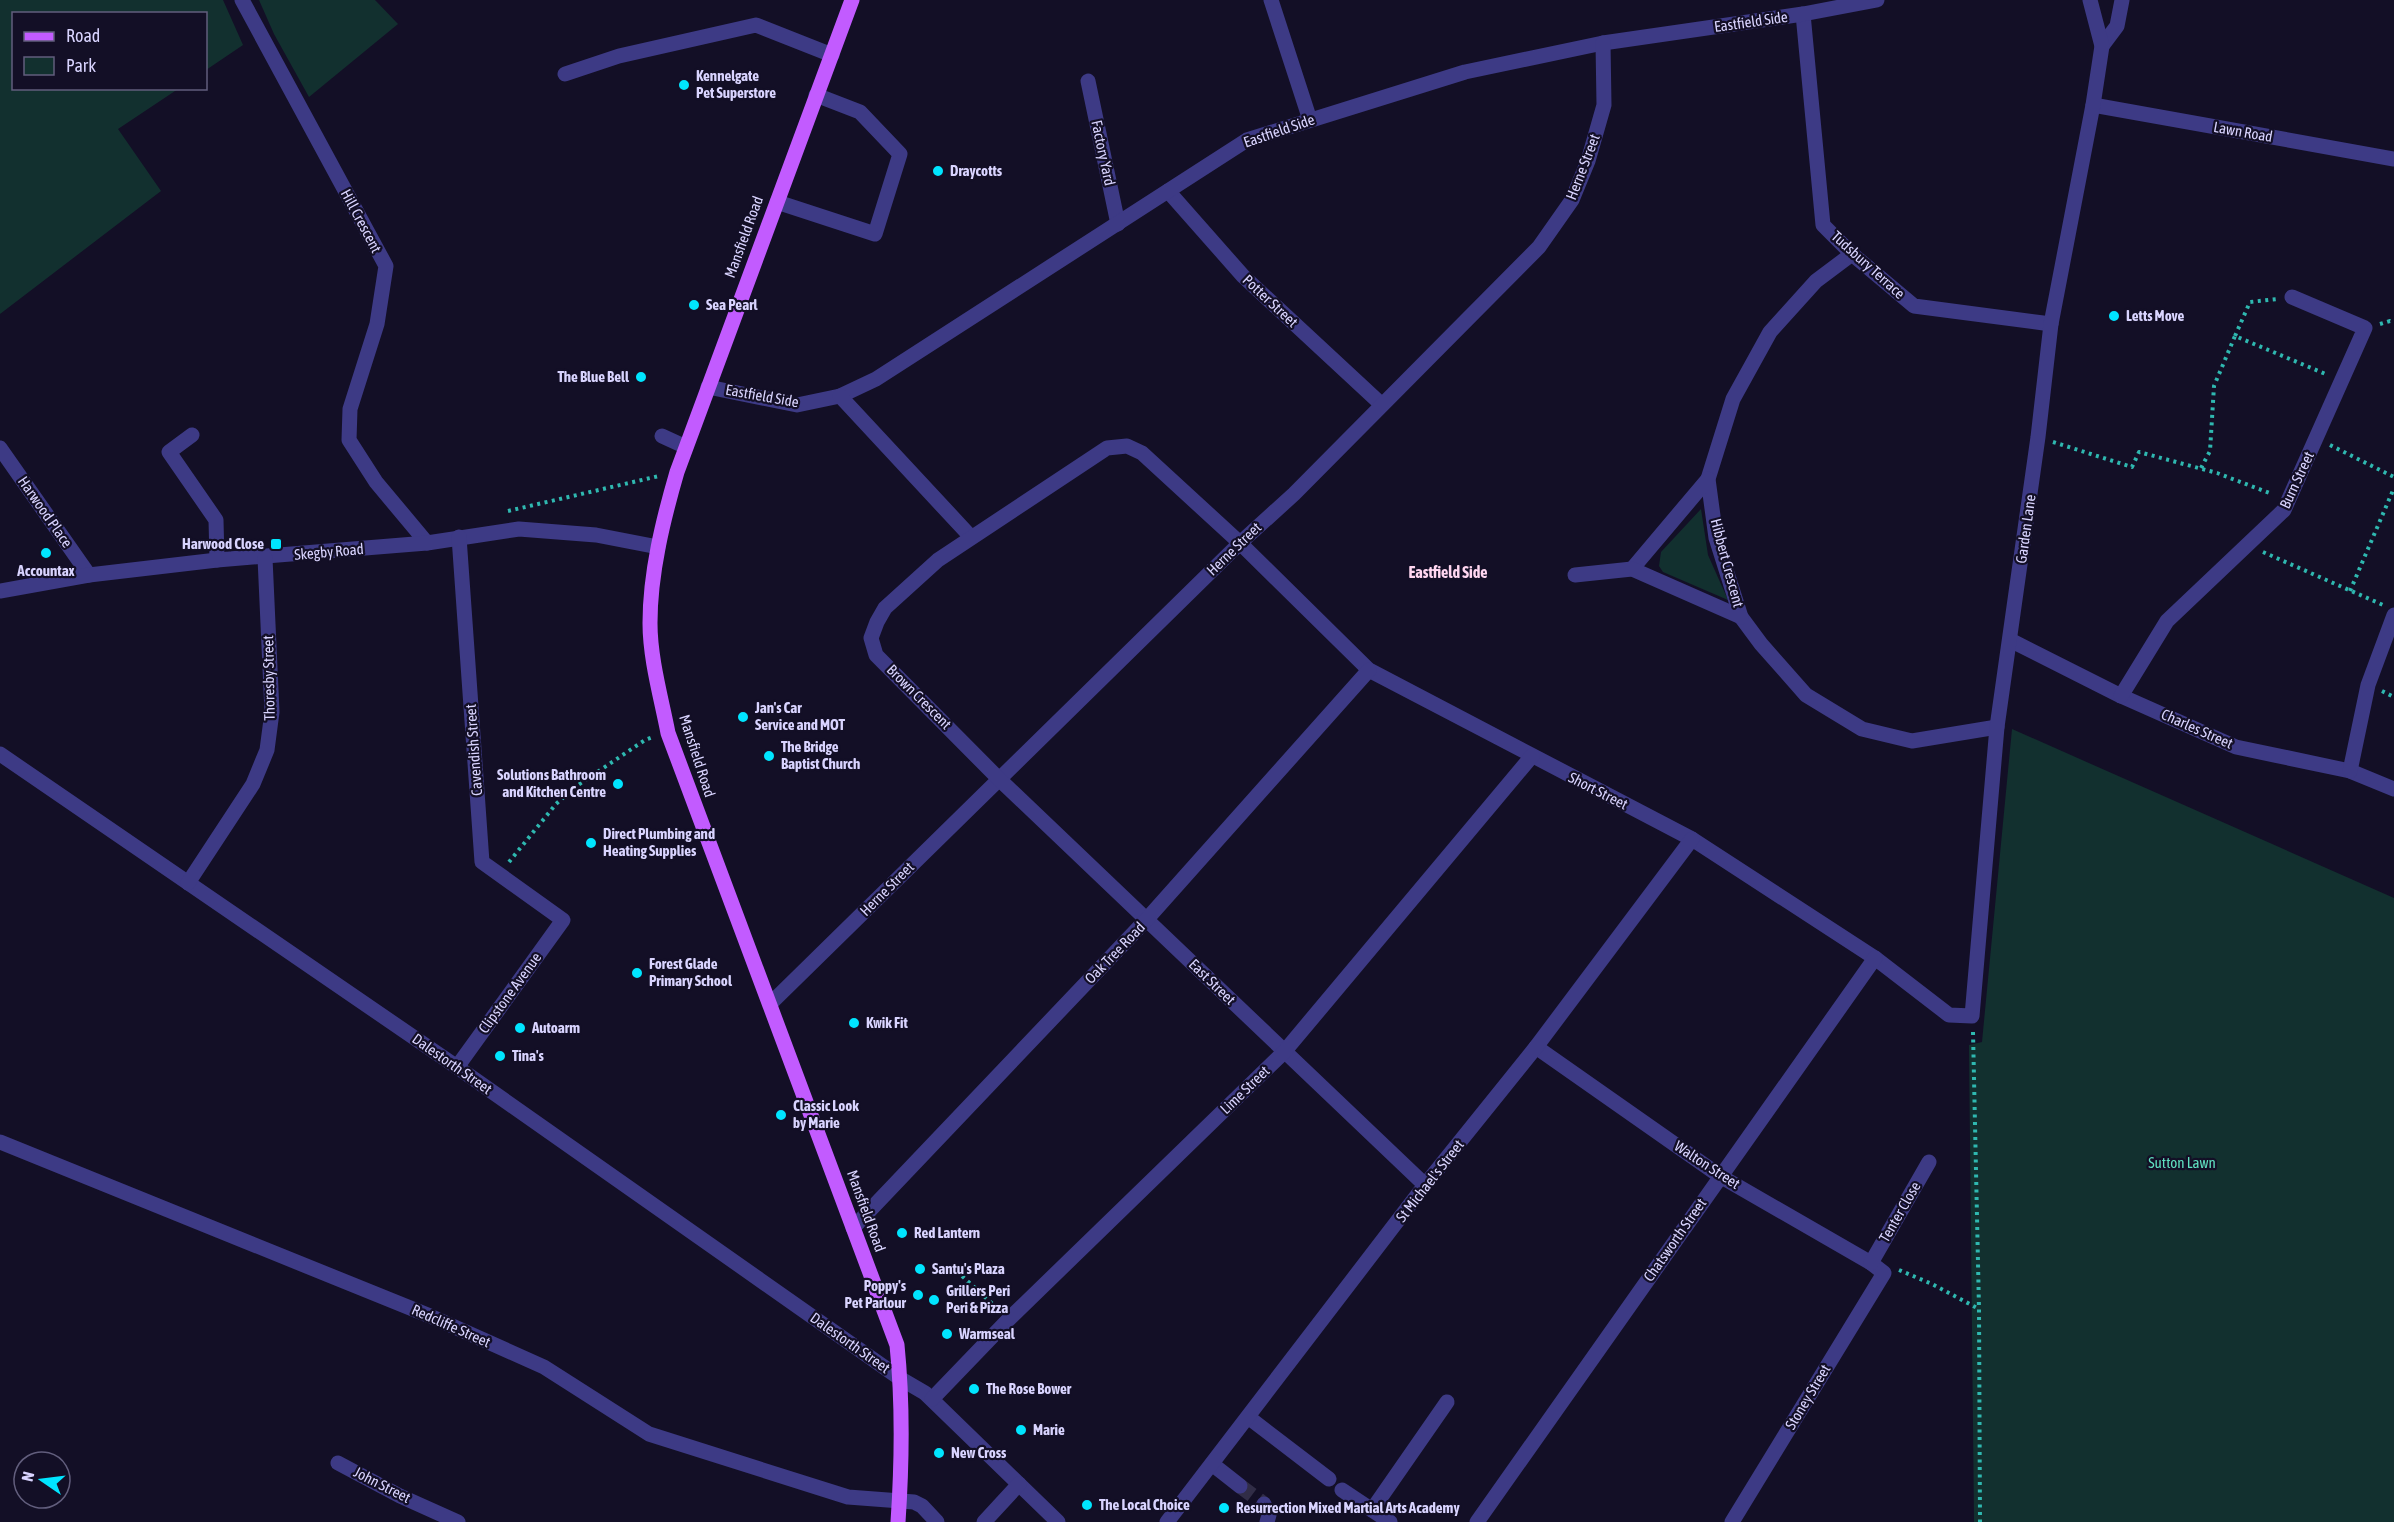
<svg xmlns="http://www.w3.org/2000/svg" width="2394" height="1522" viewBox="0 0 2394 1522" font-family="'Asap Condensed',sans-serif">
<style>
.green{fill:#12302f}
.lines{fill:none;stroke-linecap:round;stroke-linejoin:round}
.minor-tunnel{stroke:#312d47;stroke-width:15;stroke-dasharray:15 8;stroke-linecap:butt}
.path{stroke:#2fb8b0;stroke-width:4;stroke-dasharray:3 4.5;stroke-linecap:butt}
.minor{stroke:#3d3a85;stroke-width:15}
.major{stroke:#c25bff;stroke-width:15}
.poi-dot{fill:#00e5ff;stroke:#130f26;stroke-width:2}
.labels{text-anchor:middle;stroke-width:4.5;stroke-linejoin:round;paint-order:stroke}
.street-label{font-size:15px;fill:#d9d4ff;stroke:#130f26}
.poi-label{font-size:15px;font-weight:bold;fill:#d9d4ff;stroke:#130f26;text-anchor:start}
.park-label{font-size:15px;fill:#5fe0c0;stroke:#130f26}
.neighbourhood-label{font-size:16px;font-weight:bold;fill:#ffd6f0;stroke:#130f26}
</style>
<rect width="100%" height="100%" fill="#130f26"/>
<g class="green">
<polygon points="0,0 223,0 243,45 206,70 206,14 14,14 14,88 178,89 118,129 161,191 0,314"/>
<polygon points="259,0 375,0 398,24 309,97 274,34"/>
<polygon points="1701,509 1708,555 1728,600 1663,572 1659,566 1661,552"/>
<polygon points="2012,729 2394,898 2394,1522 1974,1522 1969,1045 1982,1042"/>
</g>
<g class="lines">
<polyline class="minor-tunnel" points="1240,1486 1264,1504"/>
<g class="path">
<polyline points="2380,324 2390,321 2394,323"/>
<polyline points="2235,336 2250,302 2277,299"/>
<polyline points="2053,442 2132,467 2139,452 2217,473 2272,494"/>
<polyline points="2330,445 2394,477"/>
<polyline points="2201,468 2210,451 2214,386 2235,336 2328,375"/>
<polyline points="508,511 659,476"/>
<polyline points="2263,552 2383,605"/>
<polyline points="2350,591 2394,488"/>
<polyline points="2382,691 2394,697"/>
<polyline points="509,862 556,804 575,787 645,740 653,737"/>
<polyline points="1973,1032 1979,1309 1980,1522"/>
<polyline points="951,1266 997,1308"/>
<polyline points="1899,1270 1932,1284 1979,1309"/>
</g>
<g class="minor">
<polyline points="242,0 386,266 377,324 350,409 349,440 376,482 427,543"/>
<polyline points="1271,0 1310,120"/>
<polyline points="1803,14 1823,225 1852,254 1914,306 2051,324"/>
<polyline points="2102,46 2117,26 2122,0"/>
<polyline points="565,74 619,56 756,25 832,55"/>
<polyline points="1088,81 1118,224"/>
<polyline points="2093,105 2394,159"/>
<polyline points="1168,191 1243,276 1381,404"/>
<polyline points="777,202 875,234 900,154 860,112 816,95"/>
<polyline points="1852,254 1816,281 1770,332 1733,399 1708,479 1716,538 1741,617 1761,644 1806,695 1862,729 1912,741 1997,727"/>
<polyline points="708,387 797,405 840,396 876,379 1247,140 1465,72 1603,43 1803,14 1877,0"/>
<polyline points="840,396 971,537"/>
<polyline points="192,435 169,452 216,520 217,560"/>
<polyline points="662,436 686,447"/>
<polyline points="0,448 89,575"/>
<polyline points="1632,569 1708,479"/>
<polyline points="1575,575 1632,569 1741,617"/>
<polyline points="0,591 89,575 217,560 427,543 519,529 596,535 658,547"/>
<polyline points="2010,640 2121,696 2236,747 2350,771 2394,789"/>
<polyline points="2121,696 2167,621 2284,510 2365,328 2292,297"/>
<polyline points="0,754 457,1067 901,1379 925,1393 1058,1522"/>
<polyline points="2350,771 2368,685 2394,615"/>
<polyline points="188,883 253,784 267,750 272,712 265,558"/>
<polyline points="770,1004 1240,543 1294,494 1539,247 1572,200 1588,161 1604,105 1603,43"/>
<polyline points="1536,1047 1720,1176 1871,1263 1884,1273 1732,1522"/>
<polyline points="457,1067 563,920 482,862 459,537"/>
<polyline points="0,1142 430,1316 544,1367 649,1434 848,1497 914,1502 922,1506 937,1522"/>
<polyline points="1425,1185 999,779 876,655 871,638 877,622 885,608 938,560 1107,448 1127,446 1142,453 1240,543 1369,670 1692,839 1875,958 1949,1015 1972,1016 1997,727 2038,437 2051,324 2093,105 2102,46 2090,0"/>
<polyline points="853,1228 1147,919 1369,670"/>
<polyline points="1871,1263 1929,1162"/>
<polyline points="932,1399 1009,1319 1284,1052 1532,756"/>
<polyline points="1248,1417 1329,1479"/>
<polyline points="338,1463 400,1496 458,1522"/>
<polyline points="1212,1464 1240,1486"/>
<polyline points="1342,1490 1390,1522"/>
<polyline points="1264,1504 1269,1515 1267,1522"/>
<polyline points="1372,1510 1447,1402"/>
<polyline points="984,1522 1019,1484"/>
<polyline points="1167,1522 1425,1185 1536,1047 1692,839"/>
<polyline points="1477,1522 1875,958"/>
</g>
<path class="major" d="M852,0L677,472C663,520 650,573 650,623C650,659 661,697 668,733L897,1345C903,1404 902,1463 898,1522"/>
</g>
<g class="poi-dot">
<circle cx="684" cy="85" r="6"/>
<circle cx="938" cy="171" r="6"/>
<circle cx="694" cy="305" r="6"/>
<circle cx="2114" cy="316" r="6"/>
<circle cx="641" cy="377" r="6"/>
<rect x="270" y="538" width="12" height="12" rx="3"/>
<circle cx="46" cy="553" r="6"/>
<circle cx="743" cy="717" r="6"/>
<circle cx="769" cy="756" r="6"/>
<circle cx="618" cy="784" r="6"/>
<circle cx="591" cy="843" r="6"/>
<circle cx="637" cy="973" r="6"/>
<circle cx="854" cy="1023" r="6"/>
<circle cx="520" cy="1028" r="6"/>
<circle cx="500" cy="1056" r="6"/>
<circle cx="781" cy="1115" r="6"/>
<circle cx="902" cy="1233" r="6"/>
<circle cx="920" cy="1269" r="6"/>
<circle cx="918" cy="1295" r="6"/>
<circle cx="934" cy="1300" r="6"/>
<circle cx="947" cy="1334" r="6"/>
<circle cx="974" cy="1389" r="6"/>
<circle cx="1021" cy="1430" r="6"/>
<circle cx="939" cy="1453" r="6"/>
<circle cx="1087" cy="1505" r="6"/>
<circle cx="1224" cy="1508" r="6"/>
</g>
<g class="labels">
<g class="street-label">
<text transform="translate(1751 22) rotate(-8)" y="5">Eastfield Side</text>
<text transform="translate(1279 131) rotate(-19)" y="5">Eastfield Side</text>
<text transform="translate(2243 132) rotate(10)" y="5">Lawn Road</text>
<text transform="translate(1103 153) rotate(78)" y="5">Factory Yard</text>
<text transform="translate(1583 167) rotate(-69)" y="5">Herne Street</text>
<text transform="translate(361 221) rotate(62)" y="5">Hill Crescent</text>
<text transform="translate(744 237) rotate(-70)" y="5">Mansfield Road</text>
<text transform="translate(1868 265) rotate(42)" y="5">Tudsbury Terrace</text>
<text transform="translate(1270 301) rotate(43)" y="5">Potter Street</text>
<text transform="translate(762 396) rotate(10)" y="5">Eastfield Side</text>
<text transform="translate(2297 480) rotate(-65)" y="5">Burn Street</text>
<text transform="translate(45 512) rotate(55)" y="5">Harwood Place</text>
<text transform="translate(2026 529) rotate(-82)" y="5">Garden Lane</text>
<text transform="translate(1234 549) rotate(-44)" y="5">Herne Street</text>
<text transform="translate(329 552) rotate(-5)" y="5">Skegby Road</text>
<text transform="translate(1727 563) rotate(75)" y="5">Hibbert Crescent</text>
<text transform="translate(269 678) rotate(-91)" y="5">Thoresby Street</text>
<text transform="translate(919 697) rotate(45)" y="5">Brown Crescent</text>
<text transform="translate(2197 729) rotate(24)" y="5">Charles Street</text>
<text transform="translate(474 750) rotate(-94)" y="5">Cavendish Street</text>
<text transform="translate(697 756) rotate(72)" y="5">Mansfield Road</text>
<text transform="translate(1598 791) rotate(27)" y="5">Short Street</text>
<text transform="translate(887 889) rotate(-45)" y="5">Herne Street</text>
<text transform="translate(1115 953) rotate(-46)" y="5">Oak Tree Road</text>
<text transform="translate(1212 982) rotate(44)" y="5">East Street</text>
<text transform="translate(510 993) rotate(-54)" y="5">Clipstone Avenue</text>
<text transform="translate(452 1064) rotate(35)" y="5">Dalestorth Street</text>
<text transform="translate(1245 1090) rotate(-44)" y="5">Lime Street</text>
<text transform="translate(1707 1165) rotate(33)" y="5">Walton Street</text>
<text transform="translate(1430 1181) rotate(-52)" y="5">St Michael's Street</text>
<text transform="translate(866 1211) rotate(70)" y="5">Mansfield Road</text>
<text transform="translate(1900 1212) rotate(-60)" y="5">Tenter Close</text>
<text transform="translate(1675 1240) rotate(-55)" y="5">Chatsworth Street</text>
<text transform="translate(451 1326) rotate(24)" y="5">Redcliffe Street</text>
<text transform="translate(850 1343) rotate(35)" y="5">Dalestorth Street</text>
<text transform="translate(1808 1397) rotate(-59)" y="5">Stoney Street</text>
<text transform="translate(382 1485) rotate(27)" y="5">John Street</text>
</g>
<g class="poi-label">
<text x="696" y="81">Kennelgate<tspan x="696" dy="17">Pet Superstore</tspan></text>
<text x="950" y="176">Draycotts</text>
<text x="706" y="310">Sea Pearl</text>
<text x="2126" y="321">Letts Move</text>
<text x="629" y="382" text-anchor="end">The Blue Bell</text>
<text x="264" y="549" text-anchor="end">Harwood Close</text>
<text x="46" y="576" text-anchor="middle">Accountax</text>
<text x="755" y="713">Jan's Car<tspan x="755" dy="17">Service and MOT</tspan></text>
<text x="781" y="752">The Bridge<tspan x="781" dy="17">Baptist Church</tspan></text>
<text x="606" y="780" text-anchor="end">Solutions Bathroom<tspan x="606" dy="17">and Kitchen Centre</tspan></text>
<text x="603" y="839">Direct Plumbing and<tspan x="603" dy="17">Heating Supplies</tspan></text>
<text x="649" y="969">Forest Glade<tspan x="649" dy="17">Primary School</tspan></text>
<text x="866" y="1028">Kwik Fit</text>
<text x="532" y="1033">Autoarm</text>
<text x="512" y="1061">Tina's</text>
<text x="793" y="1111">Classic Look<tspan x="793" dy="17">by Marie</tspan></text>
<text x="914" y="1238">Red Lantern</text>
<text x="932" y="1274">Santu's Plaza</text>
<text x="906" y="1291" text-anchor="end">Poppy's<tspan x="906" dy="17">Pet Parlour</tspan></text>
<text x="946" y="1296">Grillers Peri<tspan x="946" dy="17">Peri &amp; Pizza</tspan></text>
<text x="959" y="1339">Warmseal</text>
<text x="986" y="1394">The Rose Bower</text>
<text x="1033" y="1435">Marie</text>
<text x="951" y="1458">New Cross</text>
<text x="1099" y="1510">The Local Choice</text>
<text x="1236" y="1513">Resurrection Mixed Martial Arts Academy</text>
</g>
<g class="park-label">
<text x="2182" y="1168">Sutton Lawn</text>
</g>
<g class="neighbourhood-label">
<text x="1448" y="578">Eastfield Side</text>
</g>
</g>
<rect x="12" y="12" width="195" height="78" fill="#130f26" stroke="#625e7d" stroke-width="1.5"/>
<rect x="24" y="32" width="30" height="9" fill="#c25bff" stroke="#625e7d" stroke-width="1.5"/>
<text x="66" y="42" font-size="18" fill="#d9d4ff">Road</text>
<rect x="24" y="57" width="30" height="18" fill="#12302f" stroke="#625e7d" stroke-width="1.5"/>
<text x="66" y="72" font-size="18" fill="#d9d4ff">Park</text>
<g transform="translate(42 1480) rotate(284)"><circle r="28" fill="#130f26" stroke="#625e7d" stroke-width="1.5"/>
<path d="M0-4.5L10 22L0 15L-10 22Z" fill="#00e5ff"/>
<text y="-9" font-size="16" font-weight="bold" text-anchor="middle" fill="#d9d4ff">N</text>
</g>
</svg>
